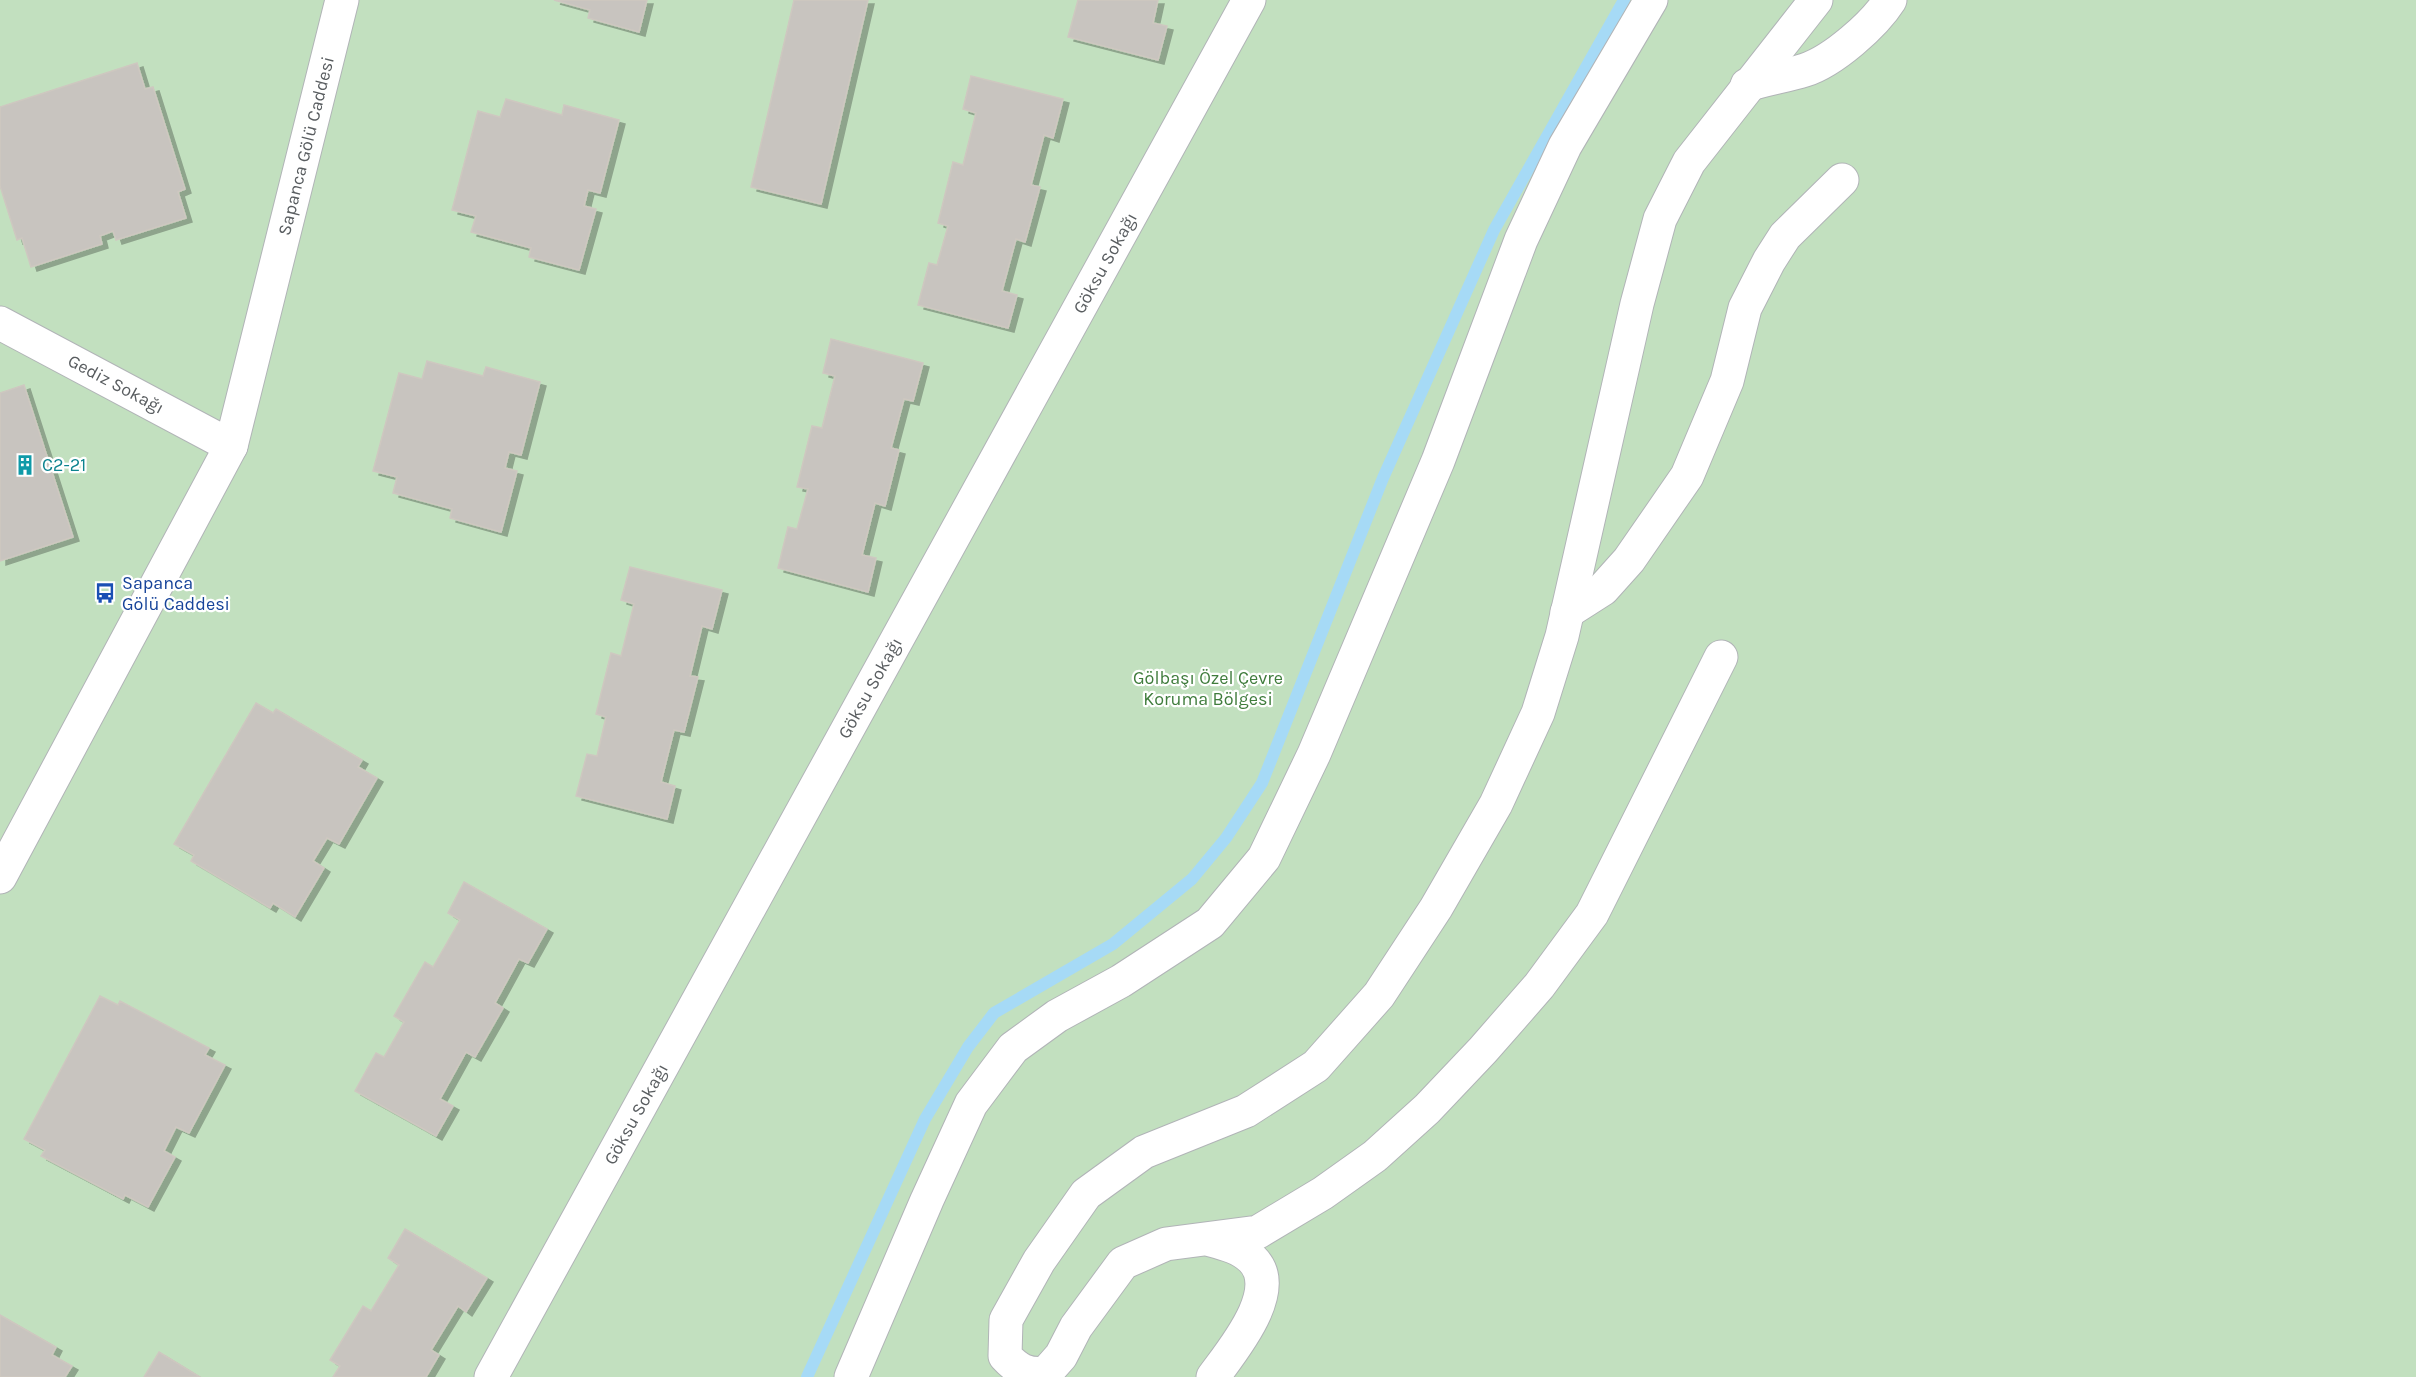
<svg xmlns="http://www.w3.org/2000/svg" width="2416" height="1377" viewBox="0 0 2416 1377" font-family="Karla,sans-serif">
<style>
.green{fill:#c2e0bf}
.lines{fill:none;stroke-linecap:round;stroke-linejoin:round}
.stream{stroke:#a6daf6;stroke-width:12}
.building{fill:#c8c4bf;stroke:#cec8c0;stroke-width:1.5;filter:url(#shadow)}
.minor-casing{stroke:#b1b4b7;stroke-width:35}
.minor{stroke:#fff;stroke-width:33}
.labels{text-anchor:middle;stroke-width:4.5;stroke-linejoin:round;paint-order:stroke}
.street-label{font-size:18px;fill:#595d60;stroke:#fff}
.culture-label{font-size:18px;fill:#0d838f;stroke:#fff;text-anchor:start}
.transit-label{font-size:18px;fill:#164399;stroke:#fff;text-anchor:start}
.park-label{font-size:18px;fill:#3f7c3c;stroke:#fff}
</style>
<defs>
<filter id="shadow"><feDropShadow dx="6" dy="4" stdDeviation="0" flood-color="#0004"/></filter>
</defs>
<rect width="100%" height="100%" fill="#ebe7e1"/>
<rect class="green" x="0" y="0" width="2416" height="1377"/>
<g class="lines">
<polyline class="stream" points="807,1377 925,1119 968,1047 994,1013 1113,944 1192,879 1226,838 1262,783 1383,478 1494,230 1624,0"/>
</g>
<g class="building">
<polygon points="554,0 647,0 639,32 588,18 590,10"/>
<polygon points="794,0 868,0 821,204 751,187"/>
<polygon points="1078,0 1158,0 1153,23 1167,26 1158,60 1068,37"/>
<polygon points="137,63 145,89 153,87 185,189 178,192 186,218 116,240 113,231 100,236 102,244 31,267 22,238 17,240 0,186 0,107"/>
<polygon points="971,76 1063,99 1053,138 1044,135 1031,185 1040,187 1025,242 1016,239 1002,291 1017,295 1008,328 918,305 929,263 937,265 948,226 938,223 953,162 963,165 976,113 963,109"/>
<polygon points="506,99 562,115 564,105 619,120 600,193 588,190 584,206 596,209 579,270 529,257 531,248 471,232 476,216 452,210 478,111 500,117"/>
<polygon points="831,339 923,363 913,401 904,399 891,448 899,450 885,506 875,503 862,555 876,558 868,592 778,568 788,527 797,529 808,489 797,487 812,426 822,428 835,376 823,373"/>
<polygon points="427,361 483,376 486,367 540,382 521,455 509,452 505,468 517,471 501,532 450,518 452,509 393,493 397,477 373,471 399,373 422,379"/>
<polygon points="24,385 73,537 0,561 0,393"/>
<polygon points="630,567 722,590 712,629 702,626 690,676 698,677 684,732 674,730 661,782 675,786 667,819 576,796 587,754 597,756 606,717 596,714 611,653 621,656 634,604 621,600"/>
<polygon points="256,703 273,713 276,709 362,760 358,767 377,778 339,844 327,838 313,861 324,868 295,917 273,903 270,908 191,861 194,855 174,844"/>
<polygon points="464,882 547,929 528,963 519,959 495,1003 503,1008 475,1057 466,1052 440,1099 453,1106 436,1136 355,1091 376,1053 384,1057 404,1022 394,1016 425,962 433,967 460,920 448,913"/>
<polygon points="100,996 118,1005 120,1001 209,1048 205,1055 225,1065 189,1133 176,1127 164,1151 175,1157 148,1207 125,1195 123,1199 41,1156 45,1150 24,1139"/>
<polygon points="405,1229 487,1278 466,1312 458,1306 431,1350 439,1355 426,1377 333,1377 340,1366 330,1360 363,1306 371,1311 399,1265 388,1258"/>
<polygon points="0,1315 56,1347 52,1355 72,1366 65,1377 0,1377"/>
<polygon points="159,1352 200,1377 144,1377"/>
</g>
<g class="lines">
<g class="minor-casing">
<g id="minor">
<path d="M1747,85C1766,79 1786,76 1805,70C1833,61 1874,25 1890,0"/>
<polyline points="0,323 231,446"/>
<polyline points="1567,612 1603,589 1629,560 1687,476 1727,381 1745,308 1769,261 1785,236 1842,180"/>
<path d="M1721,657L1592,914L1539,986L1483,1050L1427,1109L1375,1156L1323,1193L1258,1232L1166,1244L1123,1263L1076,1327L1061,1356L1046,1373C1027,1375 1018,1370 1005,1356L1006,1320L1039,1261L1086,1194L1144,1152L1246,1111L1316,1066L1379,995L1436,908L1496,804L1538,713L1562,636L1637,304L1660,219L1689,162L1816,0"/>
<polyline points="0,877 231,446 342,0"/>
<path d="M1211,1240C1226,1244 1241,1248 1252,1259C1284,1290 1231,1352 1213,1377"/>
<polyline points="491,1377 1249,0"/>
<polyline points="851,1377 927,1200 971,1104 1013,1048 1057,1016 1121,981 1210,923 1264,858 1314,754 1438,461 1521,240 1565,146 1651,0"/>
</g>
</g>
<use href="#minor" class="minor"/>
</g>
<defs>
<g id="building-bare" transform="scale(1.62)"><path d="M-4-6H4V6H1V3H-1V6H-4ZM-2.5-4.3h1.7v1.8h-1.7ZM.8-4.3h1.7v1.8H.8ZM-2.5-1h1.7V.8h-1.7ZM.8-1h1.7V.8H.8Z" fill="#0f9aa8" stroke="#fff" stroke-width="2.5" paint-order="stroke"/></g>
<g id="bus-bare" transform="scale(1.62)"><path d="M-5-6H5V4H4V6H2V4H-2V6H-4V4H-5ZM-3.5-4V0h7V-4ZM-3.5 1.2v1.5H-2V1.2ZM2 1.2v1.5H3.5V1.2Z" fill="#1a4fb4" stroke="#fff" stroke-width="2.5" paint-order="stroke"/></g>
</defs>
<g fill-rule="evenodd">
<use href="#building-bare" x="25" y="465"/>
<use href="#bus-bare" x="105" y="593"/>
</g>
<g class="labels">
<g class="street-label">
<text transform="translate(306 146) rotate(-76)" y="6">Sapanca Gölü Caddesi</text>
<text transform="translate(1105 263) rotate(-61)" y="6">Göksu Sokağı</text>
<text transform="translate(116 384) rotate(28)" y="6">Gediz Sokağı</text>
<text transform="translate(870 688) rotate(-61)" y="6">Göksu Sokağı</text>
<text transform="translate(636 1114) rotate(-61)" y="6">Göksu Sokağı</text>
</g>
<g class="culture-label">
<text x="42" y="471">C2-21</text>
</g>
<g class="transit-label">
<text x="122" y="589">Sapanca<tspan x="122" dy="21">Gölü Caddesi</tspan></text>
</g>
<g class="park-label">
<text x="1208" y="684">Gölbaşı Özel Çevre<tspan x="1208" dy="21">Koruma Bölgesi</tspan></text>
</g>
</g>
</svg>
